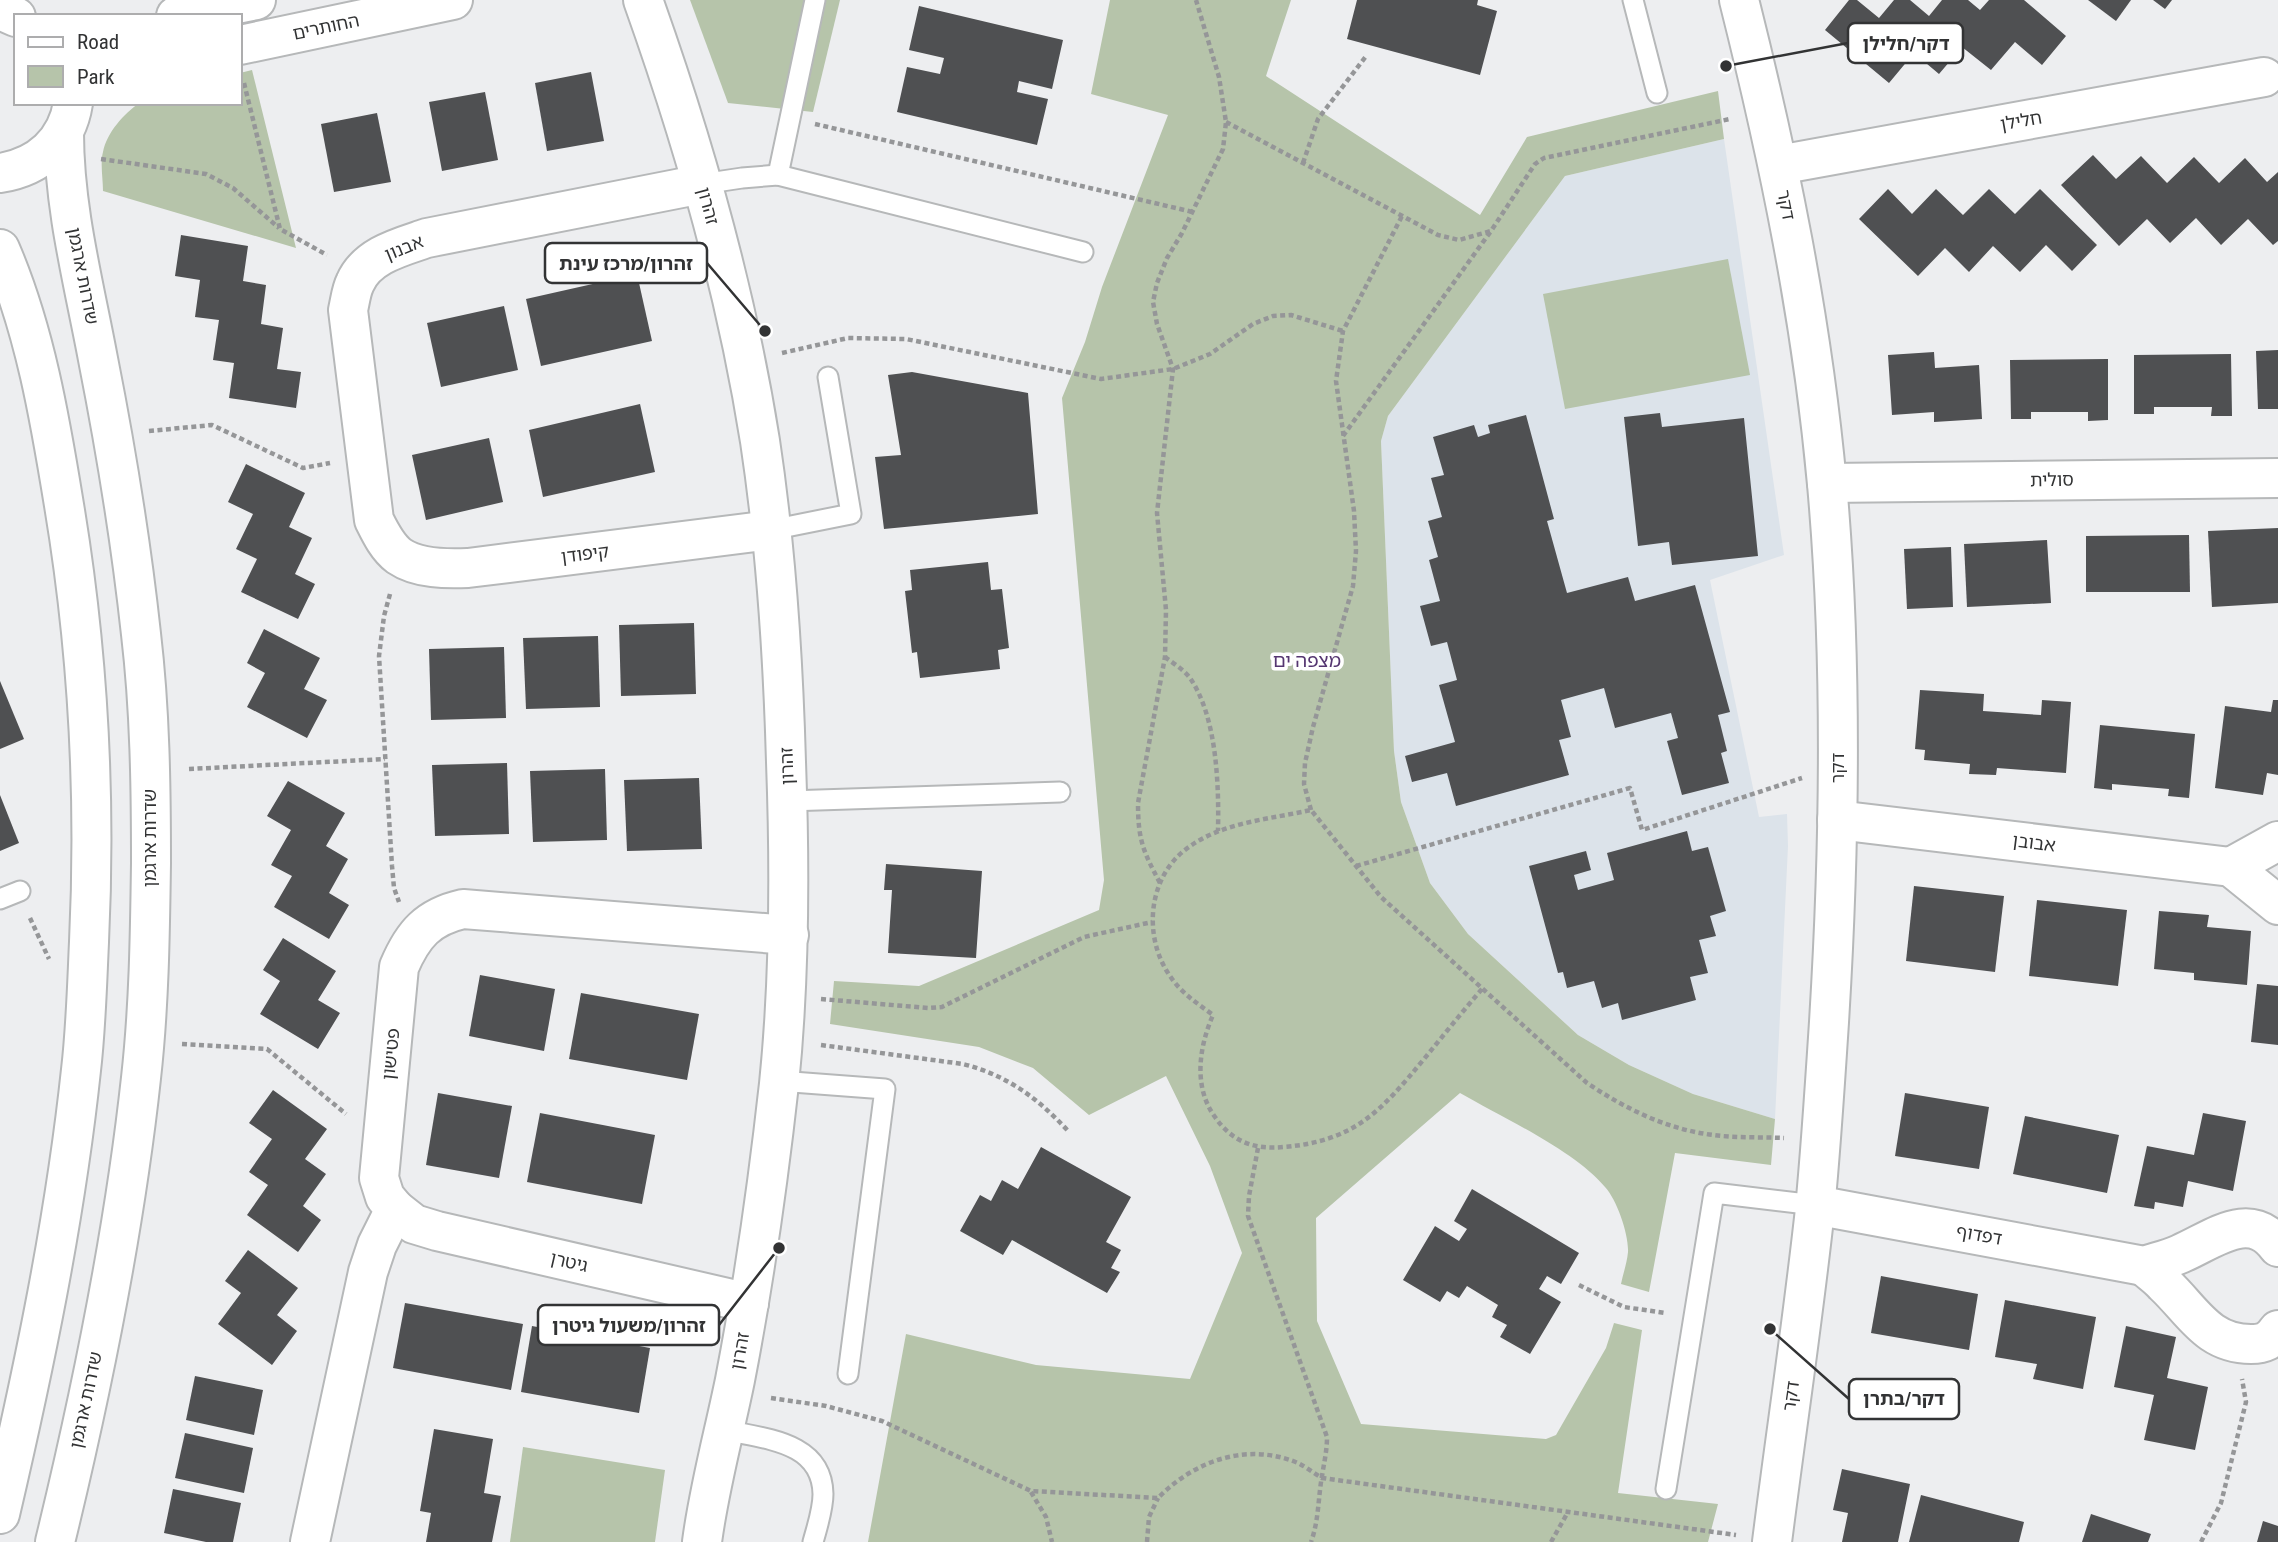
<svg xmlns="http://www.w3.org/2000/svg" width="2278" height="1542" viewBox="0 0 2278 1542" font-family="'Roboto Condensed','Noto Sans Hebrew',sans-serif">
<style>
.built{fill:#dce3ea}
.green{fill:#b6c4aa}
.building{fill:#4f5052}
.lines{fill:none;stroke-linecap:round;stroke-linejoin:round}
.lane-casing{stroke:#b6b8b9;stroke-width:23}
.street-casing{stroke:#b6b8b9;stroke-width:42}
.secondary-casing{stroke:#b6b8b9;stroke-width:42}
.path{stroke:#959698;stroke-width:4.5;stroke-dasharray:5 3.5;stroke-linecap:butt}
.lane{stroke:#fff;stroke-width:19}
.street{stroke:#fff;stroke-width:38}
.secondary{stroke:#fff;stroke-width:38}
.labels{text-anchor:middle;stroke-width:7;stroke-linejoin:round;paint-order:stroke}
.street-label{font-size:18px;fill:#323334;stroke:#fff}
.neighbourhood-label{font-size:19px;fill:#553671;stroke:#fff}
.leader{fill:none;stroke:#323334;stroke-width:2.5}
.callout-dot{fill:#323334;stroke:#fff;stroke-width:2.5}
.callout{fill:#fff;stroke:#323334;stroke-width:2.5}
.callout-label{font-size:19px;text-anchor:middle;font-weight:bold;fill:#323334}
</style>
<rect width="100%" height="100%" fill="#edeef0"/>
<polygon class="built" points="1724,139 1784,555 1710,580 1759,817 1787,814 1788,846 1775,1119 1693,1094 1629,1065 1578,1035 1468,934 1430,883 1401,802 1394,751 1381,441 1388,416 1565,176"/>
<g class="green">
<polygon points="690,0 840,0 813,112 728,103"/>
<path d="M1110,0H1291L1266,76L1480,215L1527,137L1718,91L1724,139L1565,176L1388,416L1381,441L1394,751L1401,802L1430,883L1468,934L1578,1035L1629,1065L1693,1094L1775,1119L1771,1165L1675,1153L1649,1292L1621,1284C1623,1274 1627,1263 1628,1252C1629,1235 1617,1200 1605,1187C1574,1150 1503,1118 1460,1093L1316,1218L1317,1321L1361,1424L1546,1439L1556,1435L1606,1348L1614,1323L1642,1330L1618,1493L1718,1504L1708,1542H868L906,1334L1036,1365L1190,1379L1242,1253L1210,1166L1166,1076L1089,1115L1033,1068L979,1047L830,1024L834,981L919,986L1099,910L1104,880L1062,398L1085,342L1102,287L1168,115L1091,94Z"/>
<path d="M252,70L296,248L103,191C103,179 100,163 103,152C107,132 124,114 139,103H240V73Z"/>
<polygon points="1728,259 1750,375 1565,409 1543,294"/>
<polygon points="523,1447 665,1470 655,1542 510,1542"/>
</g>
<g class="building">
<polygon points="1357,0 1478,0 1477,5 1497,11 1480,75 1347,39"/>
<polygon points="1849,0 1857,0 1879,18 1894,0 1910,0 1929,16 1942,0 1968,0 1980,10 1989,0 2024,0 2066,36 2042,65 2015,42 1991,70 1962,47 1939,74 1914,53 1889,83 1825,30"/>
<polygon points="2088,0 2131,0 2116,21"/>
<polygon points="2153,0 2172,0 2165,9"/>
<polygon points="919,6 1063,40 1052,89 1019,81 1017,92 1048,99 1037,145 897,112 907,67 940,74 944,58 909,50"/>
<polygon points="591,72 604,141 547,151 535,83"/>
<polygon points="485,92 498,160 442,171 429,102"/>
<polygon points="377,113 391,182 334,192 321,124"/>
<polygon points="2093,155 2116,179 2141,156 2167,183 2194,157 2219,183 2245,158 2267,182 2278,172 2278,241 2273,245 2248,219 2221,245 2196,218 2170,243 2147,219 2119,246 2061,185"/>
<polygon points="1888,189 1912,214 1936,189 1963,215 1989,189 2015,214 2040,189 2097,245 2072,271 2046,245 2020,272 1993,246 1969,272 1945,248 1918,276 1859,219"/>
<polygon points="181,235 248,246 243,281 266,285 261,324 283,328 277,369 301,372 296,408 229,398 234,363 213,360 219,320 195,317 200,280 175,276"/>
<polygon points="637,274 652,341 541,366 526,299"/>
<polygon points="504,306 518,370 441,387 427,323"/>
<polygon points="2278,350 2278,409 2258,409 2256,351"/>
<polygon points="1934,352 1935,368 1979,365 1982,419 1934,422 1934,412 1892,415 1888,355"/>
<polygon points="2231,354 2232,416 2211,416 2212,407 2154,407 2154,414 2134,414 2134,355"/>
<polygon points="2108,359 2108,420 2088,421 2088,412 2031,412 2031,419 2011,419 2010,360"/>
<polygon points="912,372 1028,393 1038,514 884,529 875,457 901,455 888,375"/>
<polygon points="640,404 655,472 543,497 529,430"/>
<polygon points="1660,413 1662,427 1744,418 1758,556 1672,565 1669,542 1638,546 1624,417"/>
<polygon points="1526,415 1554,519 1547,521 1567,593 1628,577 1635,601 1695,585 1730,712 1718,715 1727,751 1721,753 1729,783 1682,795 1667,741 1678,738 1671,713 1615,728 1604,688 1561,700 1571,737 1559,740 1569,775 1456,806 1447,773 1412,782 1405,756 1455,742 1439,685 1457,680 1447,642 1431,646 1420,606 1440,601 1429,560 1438,557 1428,521 1442,517 1431,478 1444,475 1433,437 1474,425 1478,437 1490,433 1488,425"/>
<polygon points="489,438 503,502 426,520 412,455"/>
<polygon points="246,464 305,493 289,527 312,538 295,574 315,584 298,619 241,592 257,559 236,549 253,514 228,502"/>
<polygon points="2278,528 2278,603 2212,607 2208,531"/>
<polygon points="2189,535 2190,592 2086,592 2086,536"/>
<polygon points="2047,540 2051,603 1967,607 1964,544"/>
<polygon points="1951,547 1953,607 1907,609 1904,549"/>
<polygon points="988,562 991,590 1002,589 1009,648 998,650 1000,669 920,678 917,652 912,653 905,591 912,590 910,570"/>
<polygon points="694,623 696,694 621,696 619,625"/>
<polygon points="264,629 320,658 304,689 327,700 307,738 247,707 265,673 247,663"/>
<polygon points="598,636 600,707 526,709 523,638"/>
<polygon points="504,647 506,718 431,720 429,649"/>
<polygon points="0,681 24,739 0,749"/>
<polygon points="1920,690 1984,694 1983,711 2041,715 2042,700 2071,702 2066,773 1997,768 1996,775 1969,774 1970,764 1924,760 1925,750 1915,749"/>
<polygon points="2273,700 2278,700 2278,775 2267,773 2263,795 2215,788 2225,706 2271,712"/>
<polygon points="2100,725 2195,734 2189,798 2168,796 2169,789 2112,784 2112,790 2094,788"/>
<polygon points="507,763 509,834 435,836 432,765"/>
<polygon points="605,769 607,840 533,842 530,771"/>
<polygon points="699,778 702,849 627,851 624,780"/>
<polygon points="288,781 345,813 326,846 348,859 329,893 349,905 329,939 274,907 292,876 271,865 291,830 267,816"/>
<polygon points="0,795 19,843 0,851"/>
<polygon points="1687,831 1692,851 1708,847 1726,911 1710,916 1716,936 1699,940 1708,973 1690,977 1696,1000 1622,1020 1618,1003 1602,1008 1594,981 1567,988 1563,972 1558,973 1529,866 1586,851 1591,870 1574,875 1578,890 1614,880 1607,853"/>
<polygon points="886,864 982,871 976,958 888,953 892,890 884,890"/>
<polygon points="1914,886 2004,896 1995,972 1906,961"/>
<polygon points="2037,900 2127,910 2118,986 2029,976"/>
<polygon points="2159,911 2209,915 2207,927 2251,931 2247,985 2194,980 2194,973 2154,969"/>
<polygon points="283,938 336,971 318,1000 340,1013 318,1049 260,1014 280,981 263,970"/>
<polygon points="480,975 555,989 544,1051 469,1036"/>
<polygon points="2257,984 2278,986 2278,1045 2251,1042"/>
<polygon points="581,993 699,1014 687,1080 569,1059"/>
<polygon points="273,1090 327,1129 305,1159 326,1174 303,1206 321,1220 298,1252 247,1215 268,1185 249,1172 272,1139 249,1123"/>
<polygon points="438,1093 512,1106 499,1178 426,1165"/>
<polygon points="1905,1093 1989,1107 1979,1169 1895,1156"/>
<polygon points="540,1113 655,1135 642,1204 527,1182"/>
<polygon points="2203,1113 2246,1121 2233,1191 2188,1181 2183,1207 2155,1202 2154,1209 2134,1206 2147,1146 2194,1155"/>
<polygon points="2025,1116 2119,1135 2107,1193 2013,1174"/>
<polygon points="1041,1147 1131,1197 1106,1242 1121,1250 1111,1268 1120,1272 1107,1293 1012,1240 1003,1255 960,1231 980,1195 991,1201 1002,1180 1018,1189"/>
<polygon points="1472,1189 1579,1253 1561,1284 1547,1276 1539,1289 1561,1302 1530,1354 1500,1337 1507,1325 1492,1317 1498,1305 1467,1286 1459,1298 1447,1291 1440,1302 1403,1280 1435,1226 1459,1241 1467,1229 1454,1221"/>
<polygon points="248,1250 298,1288 277,1315 297,1331 272,1365 218,1324 241,1293 225,1281"/>
<polygon points="1881,1276 1978,1294 1969,1350 1871,1333"/>
<polygon points="2005,1300 2096,1317 2083,1389 2033,1379 2037,1364 1995,1357"/>
<polygon points="405,1303 523,1324 511,1390 393,1368"/>
<polygon points="532,1326 650,1348 639,1413 521,1392"/>
<polygon points="2126,1326 2176,1337 2167,1378 2208,1387 2195,1450 2144,1440 2154,1395 2114,1387"/>
<polygon points="195,1376 263,1390 254,1435 186,1420"/>
<polygon points="434,1429 493,1439 484,1493 501,1496 492,1542 426,1542 431,1513 420,1511"/>
<polygon points="185,1433 253,1448 244,1493 175,1478"/>
<polygon points="1842,1469 1910,1484 1898,1542 1842,1542 1848,1513 1833,1510"/>
<polygon points="173,1489 241,1503 233,1542 206,1542 164,1533"/>
<polygon points="1921,1495 2024,1522 2019,1542 1909,1542"/>
<polygon points="2091,1514 2151,1534 2148,1542 2082,1542"/>
<polygon points="2263,1521 2278,1526 2278,1542 2257,1542"/>
</g>
<g class="lines">
<g class="lane-casing">
<g id="lane">
<polyline points="1633,0 1657,93"/>
<polyline points="778,175 815,0"/>
<polyline points="702,184 742,178 778,175 1083,252"/>
<polyline points="771,530 851,514 828,377"/>
<polyline points="788,801 1060,792"/>
<polyline points="0,899 20,891"/>
<polyline points="779,1081 885,1089 848,1374"/>
<path d="M725,1430C764,1439 822,1441 823,1494C823,1510 817,1527 813,1542"/>
<polyline points="1666,1489 1714,1193 1815,1205"/>
</g>
</g>
<g class="street-casing">
<g id="street">
<path d="M643,0C694,143 736,290 760,441C776,547 783,654 786,762C790,870 790,977 779,1084C768,1183 754,1282 735,1380C724,1434 709,1488 702,1542"/>
<path d="M1739,0C1779,159 1812,320 1827,484C1843,663 1840,843 1829,1022C1825,1084 1821,1147 1815,1209C1803,1320 1786,1431 1772,1542"/>
<polyline points="176,16 256,0"/>
<polyline points="240,45 453,0"/>
<polyline points="1778,165 2264,77"/>
<path d="M702,184L427,238C401,247 367,255 355,283C351,291 350,302 348,310L374,520C380,532 387,547 399,556C418,569 447,569 468,568L771,530"/>
<polyline points="1827,483 2278,478"/>
<polyline points="1837,820 2231,867"/>
<polyline points="2231,867 2278,905"/>
<polyline points="2231,867 2278,841"/>
<path d="M1815,1205L2144,1266C2156,1262 2169,1259 2180,1254C2213,1240 2250,1208 2278,1247"/>
<polyline points="395,1209 414,1224 437,1231 749,1303"/>
<path d="M2144,1266C2150,1272 2158,1277 2164,1284C2193,1311 2207,1344 2251,1344C2264,1344 2270,1341 2278,1330"/>
<path d="M310,1542L368,1272L377,1245L395,1209L385,1197L379,1178L399,967C413,934 428,917 463,909L789,935"/>
</g>
</g>
<g class="secondary-casing">
<g id="secondary">
<polyline points="0,10 16,17"/>
<path d="M0,173C39,167 67,142 73,103"/>
<path d="M0,249C35,330 50,419 64,505C88,649 96,796 89,942C87,985 86,1028 81,1070C65,1220 34,1368 0,1514"/>
<path d="M55,1542C92,1390 124,1234 141,1078C149,1007 150,935 151,863C151,787 150,710 141,634C131,542 116,450 98,359C84,284 64,209 64,133"/>
</g>
</g>
<g class="path">
<polyline points="244,83 280,229 327,255"/>
<polyline points="1226,122 1438,235 1459,240 1491,231 1535,164 1544,158 1730,119"/>
<polyline points="815,124 1193,212"/>
<polyline points="101,159 206,174 233,188 279,228"/>
<polyline points="1303,163 1318,119 1367,55"/>
<polyline points="782,353 848,338 906,339 1101,379 1173,369 1210,354 1253,324 1273,316 1291,315 1343,331"/>
<polyline points="149,431 212,425 303,468 330,463"/>
<polyline points="1343,436 1491,231"/>
<polyline points="390,594 384,616 379,656 392,866 394,888 399,902"/>
<path d="M1165,657C1173,663 1184,670 1190,678C1217,717 1219,785 1218,831"/>
<polyline points="189,769 385,759"/>
<polyline points="1311,810 1304,784 1305,763 1313,727 1353,586 1356,551 1354,511 1336,381 1343,331 1402,216"/>
<polyline points="1356,866 1630,788 1642,830 1802,778"/>
<path d="M1160,883C1143,851 1138,840 1138,803L1165,657L1166,610L1157,513L1173,369L1157,324L1153,302L1157,283L1167,258L1182,233L1223,149L1226,122L1219,77L1196,0"/>
<polyline points="30,918 49,959"/>
<path d="M1482,989C1462,1012 1443,1036 1424,1059C1381,1111 1355,1141 1284,1147C1255,1150 1232,1142 1215,1117C1193,1087 1199,1047 1213,1015C1197,1003 1181,993 1170,976C1142,936 1148,875 1189,847C1223,822 1271,819 1311,810L1381,897L1587,1083C1626,1109 1666,1129 1713,1135C1736,1138 1761,1137 1784,1138"/>
<polyline points="821,999 928,1008 942,1007 1084,937 1152,922"/>
<polyline points="182,1044 267,1049 346,1114"/>
<path d="M821,1045L963,1064C1007,1075 1039,1099 1069,1132"/>
<path d="M1258,1148L1249,1196L1248,1216L1327,1437C1327,1451 1324,1463 1322,1476C1318,1498 1319,1520 1311,1542"/>
<polyline points="1579,1285 1624,1307 1665,1313"/>
<path d="M771,1398L826,1406L882,1421L1031,1491L1158,1498C1195,1460 1248,1442 1298,1463C1306,1467 1314,1473 1322,1478L1736,1535"/>
<polyline points="1031,1492 1046,1517 1052,1542"/>
<polyline points="1147,1542 1149,1517 1158,1498"/>
<polyline points="1551,1542 1568,1512"/>
<polyline points="2201,1542 2221,1503 2246,1402 2242,1379"/>
</g>
<use href="#lane" class="lane"/>
<use href="#street" class="street"/>
<use href="#secondary" class="secondary"/>
</g>
<g class="labels">
<g class="street-label">
<text transform="translate(326 27) rotate(-12)" y="6">החותרים</text>
<text transform="translate(2021 121) rotate(-10)" y="6">חלילן</text>
<text transform="translate(1786 205) rotate(79)" y="6">דקר</text>
<text transform="translate(708 206) rotate(75)" y="6">זהרון</text>
<text transform="translate(404 248) rotate(-22)" y="6">אבנון</text>
<text transform="translate(83 276) rotate(79)" y="6">שדרות ארגמן</text>
<text transform="translate(2052 480) rotate(-1)" y="6">סולית</text>
<text transform="translate(585 554) rotate(-7)" y="6">קיפודן</text>
<text transform="translate(787 766) rotate(-92)" y="6">זהרון</text>
<text transform="translate(1838 768) rotate(-90)" y="6">דקר</text>
<text transform="translate(150 838) rotate(-90)" y="6">שדרות ארגמן</text>
<text transform="translate(2034 843) rotate(7)" y="6">אבובן</text>
<text transform="translate(391 1054) rotate(-84)" y="6">פטישון</text>
<text transform="translate(1979 1235) rotate(10)" y="6">דפדוף</text>
<text transform="translate(569 1262) rotate(13)" y="6">גיטרן</text>
<text transform="translate(740 1351) rotate(-80)" y="6">זהרון</text>
<text transform="translate(1791 1396) rotate(-82)" y="6">דקר</text>
<text transform="translate(86 1400) rotate(-78)" y="6">שדרות ארגמן</text>
</g>
<g class="neighbourhood-label">
<text x="1307" y="667">מצפה ים</text>
</g>
</g>
<path class="leader" d="M1726 66L1848 43M765 331L707 263M779 1248L719 1325M1770 1329L1849 1399"/>
<g class="callout-dot">
<circle cx="1726" cy="66" r="7"/>
<circle cx="765" cy="331" r="7"/>
<circle cx="779" cy="1248" r="7"/>
<circle cx="1770" cy="1329" r="7"/>
</g>
<g class="callout">
<rect x="1848" y="23" width="115" height="40" rx="7"/>
<rect x="545" y="243" width="162" height="40" rx="7"/>
<rect x="538" y="1305" width="181" height="40" rx="7"/>
<rect x="1849" y="1379" width="110" height="40" rx="7"/>
</g>
<g class="callout-label">
<text x="1906" y="50">דקר/חלילן</text>
<text x="626" y="270">זהרון/מרכז עינת</text>
<text x="629" y="1332">זהרון/משעול גיטרן</text>
<text x="1904" y="1405">דקר/בתרן</text>
</g>
<rect x="14" y="14" width="228" height="91" fill="#ffffff" stroke="#adadae" stroke-width="2"/>
<rect x="28" y="37" width="35" height="10" fill="#ffffff" stroke="#adadae" stroke-width="2"/>
<text x="77" y="49" font-size="21" fill="#323334">Road</text>
<rect x="28" y="66" width="35" height="21" fill="#b6c4aa" stroke="#adadae" stroke-width="2"/>
<text x="77" y="84" font-size="21" fill="#323334">Park</text>
</svg>
